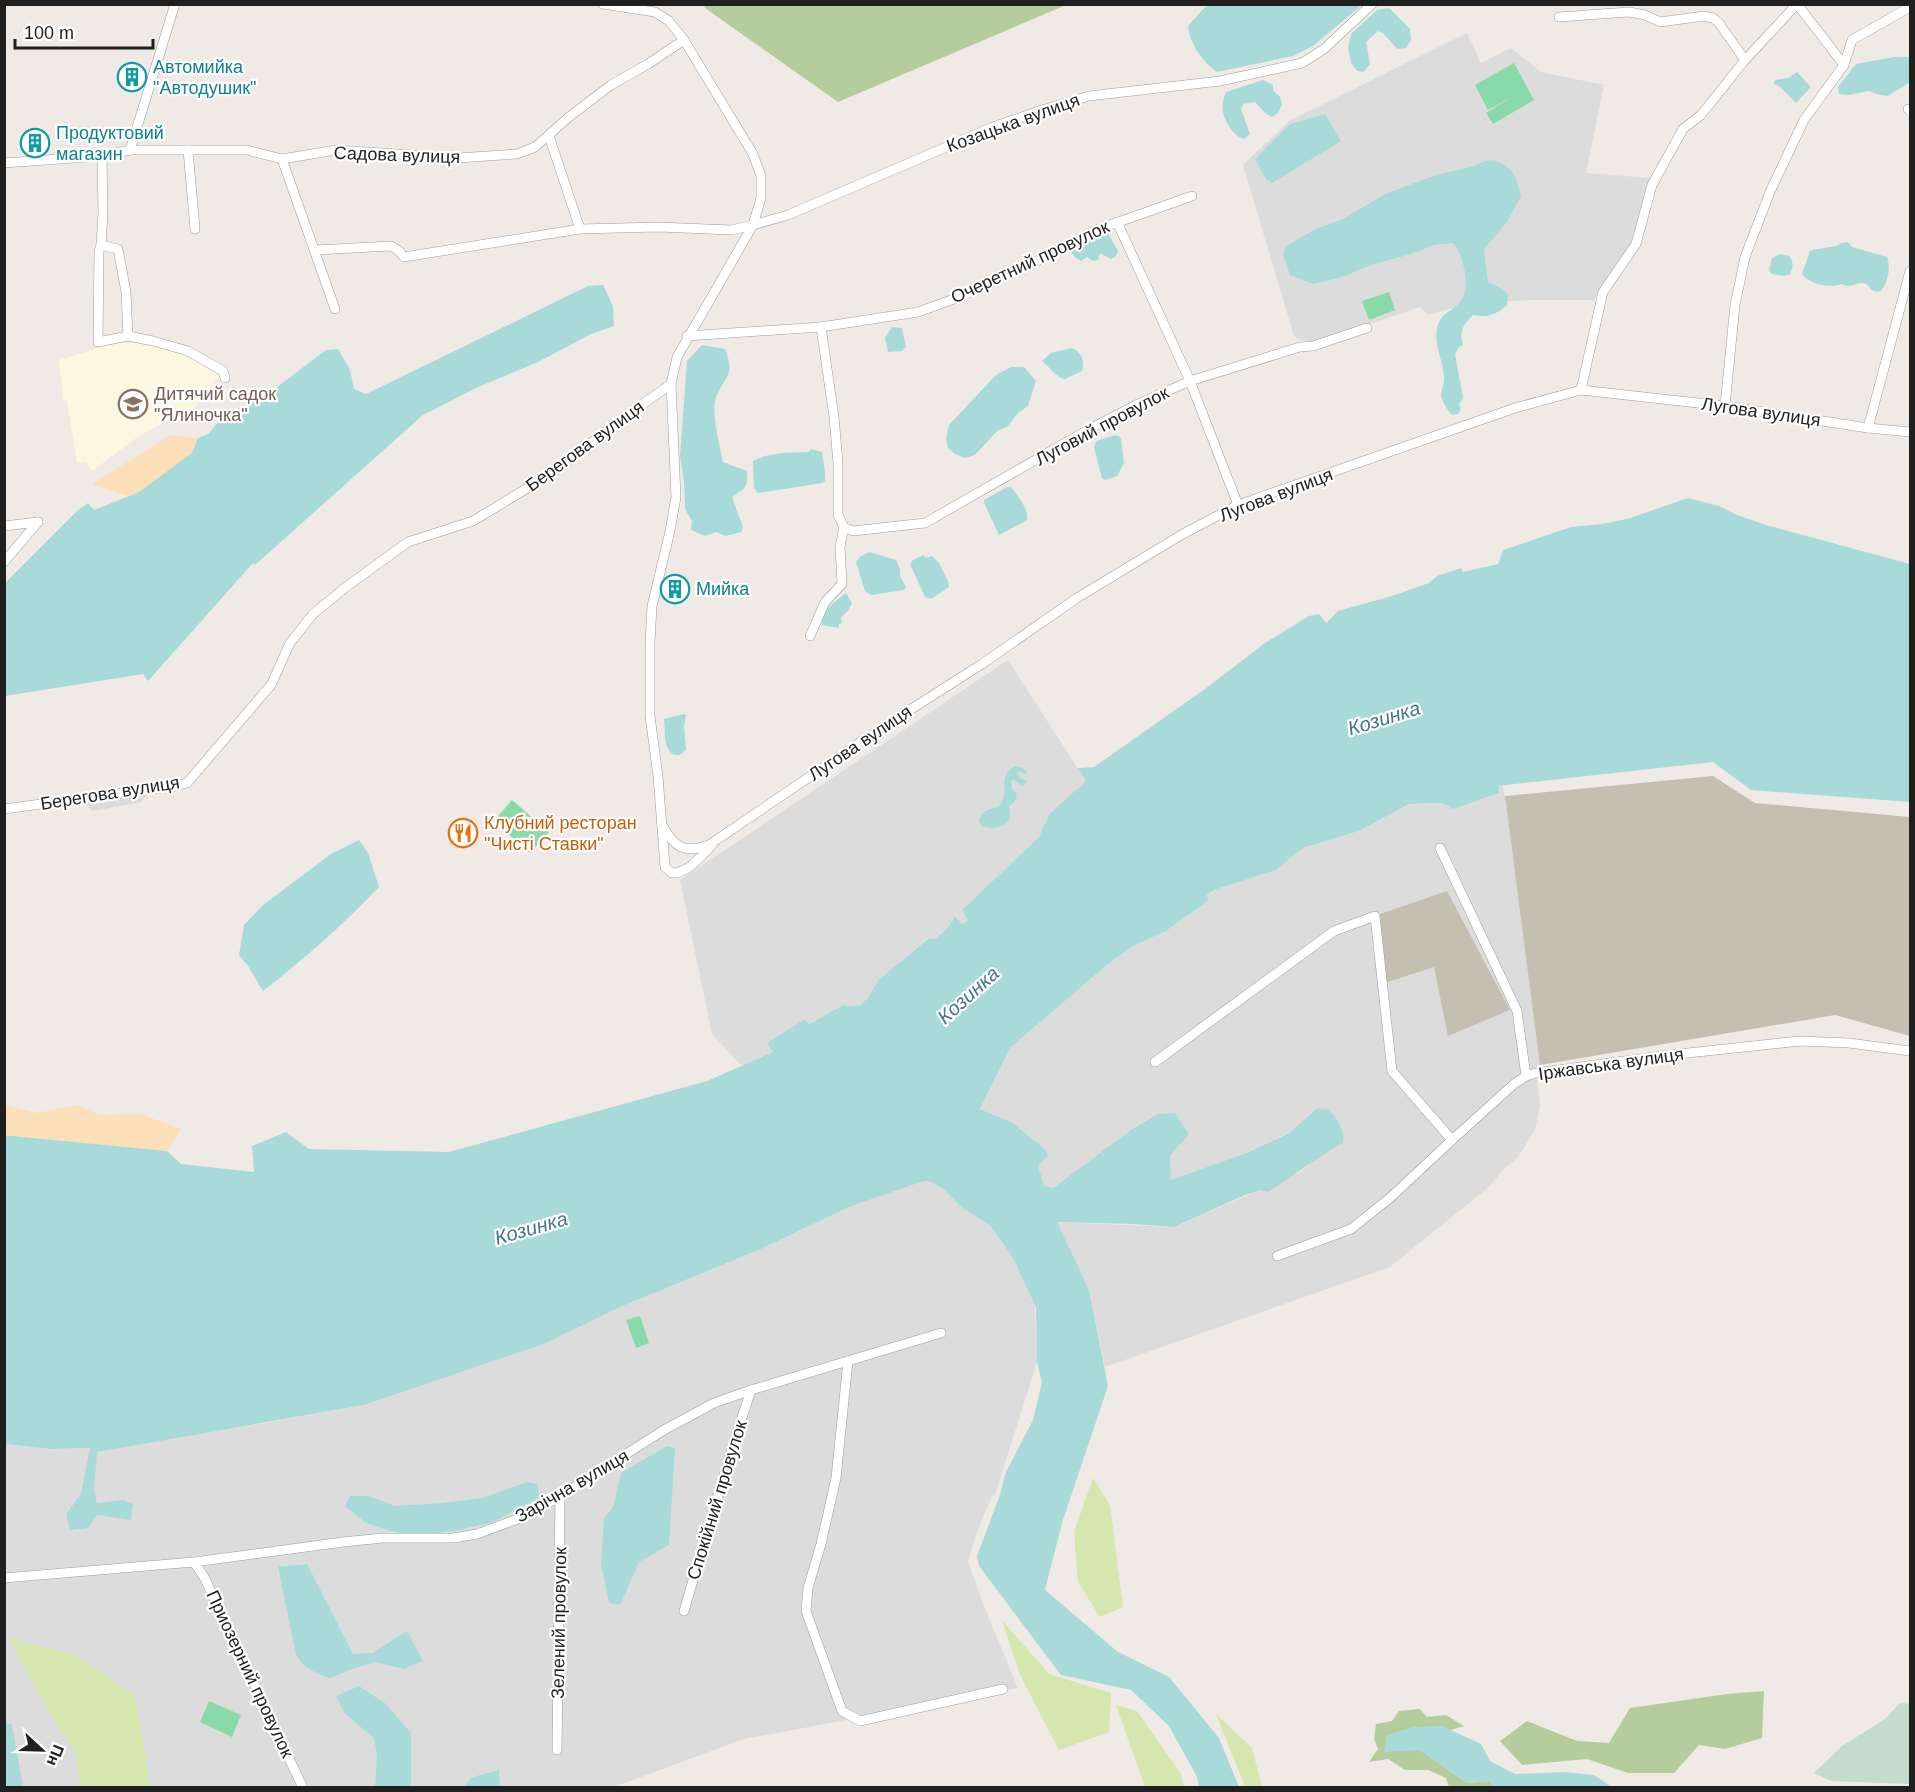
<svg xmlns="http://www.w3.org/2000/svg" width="1915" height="1792" viewBox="0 0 1915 1792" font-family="Arial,sans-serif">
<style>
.residential{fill:#dddcdc}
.education{fill:#fdf7e1}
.construction{fill:#c3c0b2}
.grass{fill:#d6e6af}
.forest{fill:#b5cc9d}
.wetland{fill:#c4dccc}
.sand{fill:#fbdfb9}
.pitch{fill:#89daa8}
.parking{fill:#dbdbdb}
.water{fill:#a9dada}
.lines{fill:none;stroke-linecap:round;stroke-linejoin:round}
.minor-casing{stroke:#9c9c9c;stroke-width:10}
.minor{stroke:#fff;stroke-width:9}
.labels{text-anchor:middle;stroke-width:4.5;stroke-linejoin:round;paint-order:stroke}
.culture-label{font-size:18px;fill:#0d838f;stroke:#fff;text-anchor:start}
.street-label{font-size:18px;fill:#1f1f1f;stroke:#fff}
.education-label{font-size:18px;fill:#785e54;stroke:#fff;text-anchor:start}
.food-label{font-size:18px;fill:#c56008;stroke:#fff;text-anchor:start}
.water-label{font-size:20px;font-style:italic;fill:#44778b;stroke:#fff}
</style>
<rect width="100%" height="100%" fill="#efeae6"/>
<g class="residential">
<polygon points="1467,33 1481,63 1511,48 1541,72 1604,85 1586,173 1651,178 1631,242 1594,300 1530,300 1507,301 1449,309 1428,315 1420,307 1317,342 1297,339 1294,336 1243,165 1289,121"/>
<polygon points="1008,660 1086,781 1049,814 1039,837 962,910 968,919 962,924 955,916 947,929 935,939 928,938 878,980 868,998 860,1005 852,1006 843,1005 808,1024 805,1019 768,1043 773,1052 742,1066 712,1034 680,880"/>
<polygon points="1497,786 1502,786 1505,796 1542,1077 1537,1078 1540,1106 1535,1130 1518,1157 1502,1171 1490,1186 1390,1267 1105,1367 1089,1290 1056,1222 1174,1227 1299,1173 1321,1155 1343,1143 1297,1128 1246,1153 1171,1180 1169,1156 1189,1134 1158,1114 1132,1129 1053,1188 1044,1187 1038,1165 1046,1150 1013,1123 980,1109 1010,1048 1108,964 1131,947 1166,931 1208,900 1206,896 1214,890 1276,870 1303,848 1359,831 1409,804 1442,803 1499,792"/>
<polygon points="929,1181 942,1188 962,1208 990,1225 1013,1258 1035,1307 1037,1362 995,1495 992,1496 976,1535 968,1562 986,1611 1018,1688 744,1739 614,1787 5,1788 5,1444 50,1449 90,1448 254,1425 364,1405 544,1344 620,1307 761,1249 849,1207 921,1182"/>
</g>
<polygon class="education" points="115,343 146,343 182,353 220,376 195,407 139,436 92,471 86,462 77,463 67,401 63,400 59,360"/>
<g class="construction">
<polygon points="1713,776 1755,803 1910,817 1910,1036 1835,1015 1540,1065 1505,796"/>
<polygon points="1447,891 1510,1010 1448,1036 1434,967 1385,983 1380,914"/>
</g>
<g class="grass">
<polygon points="1093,1478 1110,1505 1123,1607 1100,1617 1078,1582 1074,1532"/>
<polygon points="1002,1620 1049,1674 1111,1693 1109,1732 1059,1750 1020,1675"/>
<polygon points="8,1638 76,1655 135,1696 151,1787 80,1787 76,1754 50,1714"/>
<polygon points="1116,1705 1137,1711 1181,1774 1184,1787 1145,1787"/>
<polygon points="1216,1714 1252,1748 1262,1787 1245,1787"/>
</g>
<g class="forest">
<polygon points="704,5 704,4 1066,5 838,102 705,8"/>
<polygon points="1764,1691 1762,1738 1725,1749 1699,1745 1674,1773 1628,1773 1587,1759 1522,1765 1500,1741 1527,1721 1577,1741 1609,1743 1630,1708 1727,1694"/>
<polygon points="1420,1709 1427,1717 1446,1715 1464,1726 1450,1730 1442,1726 1420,1750 1467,1783 1489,1781 1495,1787 1449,1787 1446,1778 1428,1770 1405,1770 1388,1759 1369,1762 1378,1749 1374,1739 1376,1724 1392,1721 1399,1711"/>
</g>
<polygon class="wetland" points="1900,1703 1910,1704 1910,1783 1909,1784 1831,1781 1814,1773 1842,1746 1885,1719"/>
<g class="sand">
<polygon points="171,435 198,438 193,453 139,492 127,496 92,484"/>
<polygon points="5,1105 37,1113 77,1105 99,1115 140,1114 181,1129 167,1151 12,1136 5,1136"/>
</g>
<g class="pitch">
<polygon points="1514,63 1534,100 1493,124 1486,113 1512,97 1488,110 1475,85"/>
<polygon points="1389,292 1395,310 1369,320 1362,301"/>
<polygon points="512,800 549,832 530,853 494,821"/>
<polygon points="640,1316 649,1343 636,1348 626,1320"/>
<polygon points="209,1701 241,1715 232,1737 200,1722"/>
</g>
<g class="parking">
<polygon points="1344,303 1350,323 1316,333 1310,313"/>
<polygon points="148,794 141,802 93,811 84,803"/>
</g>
<g class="water">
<path d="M1211,5L1212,4L1362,5L1313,46L1293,56L1217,72C1202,61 1190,44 1188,26L1205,7Z"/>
<polygon points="1389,8 1410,29 1411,40 1406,48 1397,49 1383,33 1378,31 1366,42 1370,64 1364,72 1357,71 1351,63 1348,48 1351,34 1377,10"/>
<polygon points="1894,57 1910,57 1910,82 1888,96 1879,95 1869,91 1848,95 1839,94 1838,87 1856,64"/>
<polygon points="1797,72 1810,86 1810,88 1796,103 1779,86 1774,84 1775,80 1788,78"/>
<path d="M1263,80L1273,85V90L1280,97L1282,104L1278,113L1272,117L1265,113L1255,102L1243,104L1241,109L1250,134L1244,139C1234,137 1225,122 1223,112C1221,105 1224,98 1226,92Z"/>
<polygon points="1325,114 1341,141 1272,183 1266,179 1255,159 1290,124"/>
<path d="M1494,160C1515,168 1516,176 1521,196L1507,222L1484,249L1488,282L1499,287L1508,294L1507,305C1496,315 1487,318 1473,315C1463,325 1459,331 1463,345L1459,347L1455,354L1463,398L1459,404L1461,409L1458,414L1452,415C1447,409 1442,402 1441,395C1441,389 1445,383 1444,377C1443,359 1431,340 1439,322C1444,312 1453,310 1459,303C1472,289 1464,256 1453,243L1434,245L1411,254L1371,265L1342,277L1322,282L1313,284L1290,275L1283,254L1285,248L1298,239L1316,229L1343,219L1385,194L1436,175L1471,167L1485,161Z"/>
<polygon points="1104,231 1108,233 1118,251 1116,256 1111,259 1100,253 1098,260 1093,261 1087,257 1081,261 1076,258 1071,252 1072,248"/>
<path d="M1848,242L1852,247L1887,257C1891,268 1888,282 1881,291C1868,294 1872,283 1861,283C1856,283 1851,287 1847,286C1845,286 1844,285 1842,284C1840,284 1835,286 1833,286C1822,286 1809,283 1802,274L1810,251C1819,247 1834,249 1841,243Z"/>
<path d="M1780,254L1789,256C1794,262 1793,267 1790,274L1785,276L1772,274L1769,270L1772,258Z"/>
<polygon points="603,285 613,306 614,326 591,334 538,362 476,388 423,415 255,565 253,563 148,681 143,674 5,696 5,583 77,511 88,503 94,510 139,492 192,453 198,438 208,434 220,420 237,409 264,397 326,350 338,349 350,370 354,389 366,394 588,286"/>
<polygon points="892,327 902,328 906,347 902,351 888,352 885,338"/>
<path d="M702,345L725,349C737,378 722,377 715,401C712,414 720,448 723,462L747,471C748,487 746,488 732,497L743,527L741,532L726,536L716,532L705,536L691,530L692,521L685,509L684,482L680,456L687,361Z"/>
<path d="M1072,348C1082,352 1085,362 1082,371L1065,379C1055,377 1050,367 1042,361L1051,353Z"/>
<polygon points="1011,367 1024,367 1036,381 1028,406 1018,413 1007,427 997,431 975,455 965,458 955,454 948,448 946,438 949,425 996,375"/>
<polygon points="1115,435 1119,436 1121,439 1124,463 1117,476 1105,480 1102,478 1094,448 1096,441"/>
<path d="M811,449L822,452C823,462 826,471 825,481L822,483L758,493L754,488L753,461C769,452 790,453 808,452Z"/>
<path d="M1007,487H1011C1018,496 1029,509 1027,520L999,535L984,503V500Z"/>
<path d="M1688,498L1719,506L1737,515L1766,525L1910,564V802L1751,790L1713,762L1498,786L1499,793L1453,809L1442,803L1409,804L1359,831L1303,848L1276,870L1214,890L1206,896L1209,900L1166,931L1131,947L1108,964L1010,1048L980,1109L1013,1123L1046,1150L1048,1156L1038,1165L1044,1186L1053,1188L1132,1129L1158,1114L1175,1113L1189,1134L1170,1156L1171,1180L1246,1153L1289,1133L1318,1108L1321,1110L1326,1109C1337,1115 1345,1130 1343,1143C1317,1157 1294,1176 1268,1192L1261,1190L1245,1195L1174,1227L1134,1224L1057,1222L1089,1290L1108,1386L1062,1523L1045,1590L1118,1652L1169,1677L1219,1738L1239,1787H1199L1197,1777L1169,1726L1131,1690L1061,1675L979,1566L977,1556L1000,1495L1005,1474L1033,1420L1042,1382L1037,1362L1036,1308L1013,1258L990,1225L962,1208L942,1188L929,1181L921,1182L849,1207L761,1249L620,1307L544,1344L364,1405L97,1452L94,1489L97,1503L123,1500L133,1504L131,1520L97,1515L88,1528L70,1530L66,1514L81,1494L90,1448L50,1449L5,1444V1136H12L167,1151L181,1164L254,1172L252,1146L286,1132L309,1149L449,1152L707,1081L773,1052L767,1043L805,1019L809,1024L843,1005L852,1006L860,1005L868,998L878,980L929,938L935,939L947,929L955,916L962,924L968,920L962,910L1039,837L1049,814L1086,781L1078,768L1094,767L1205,689L1265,643L1309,616L1319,614L1326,623L1338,611L1392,596L1429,583L1437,576L1461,568L1463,572L1498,564L1503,550L1571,527L1601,524L1627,519Z"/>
<polygon points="870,552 896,560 900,569 900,576 906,587 904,590 871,595 865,591 856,562 861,556"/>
<polygon points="924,555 926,558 932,556 939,563 948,581 949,587 931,599 925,597 910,564 913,560"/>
<path d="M846,593L852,603L848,611L841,617L842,623L839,624V628L822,625C822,609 835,602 846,593Z"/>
<path d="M684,714L686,715L684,726L686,750L680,755H674C662,747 666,732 664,719Z"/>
<path d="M1016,766L1023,768L1028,773L1025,774L1020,771L1018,773L1019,778L1027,781L1024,785L1019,784L1014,779L1011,781L1012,789L1017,794L1015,801L1009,806L1010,815L1009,821C1002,828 991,830 982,826L979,822C982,804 998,813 1003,800C1007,787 999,772 1016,766Z"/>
<path d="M359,840L368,853L379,887C343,925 304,959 263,991L248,966L239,955L244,925L263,905L331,854Z"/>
<polygon points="667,1446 675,1448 669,1545 639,1562 620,1605 609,1603 601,1564 604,1518 613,1507 621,1473"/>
<polygon points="527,1482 537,1484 540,1497 493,1522 454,1531 410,1537 366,1523 345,1506 350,1496 369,1496 395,1506 443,1503 482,1498"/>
<path d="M307,1564L353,1654L373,1653L407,1631L423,1661L404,1669L375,1662L352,1669L330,1678C317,1674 303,1668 296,1655L278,1567Z"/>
<polygon points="359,1686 386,1704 411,1733 411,1787 375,1787 377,1754 374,1738 345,1714 336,1696"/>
<polygon points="5,1723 12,1724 23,1787 5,1787"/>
<polygon points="1442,1726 1481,1744 1490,1761 1515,1774 1563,1772 1594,1775 1612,1787 1495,1787 1489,1781 1467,1783 1420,1750 1384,1752 1387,1735 1414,1727"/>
<polygon points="499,1770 500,1787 463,1787 473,1777"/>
</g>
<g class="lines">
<g class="minor-casing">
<g id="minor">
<path d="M603,4L655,12L669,21L684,40L753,154L761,176V198L753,225L677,357L671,384L676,497L670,531L652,606L650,642V716L658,776L665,867L672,873C689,873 701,856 712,845"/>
<polyline points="1559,17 1629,12 1645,15 1660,22 1704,16 1713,18 1719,23 1745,60 1701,115 1683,129 1652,185 1636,244 1603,292 1581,390"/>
<polyline points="1745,60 1797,4 1844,65"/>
<polyline points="1908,109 1910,111"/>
<polyline points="549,136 580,229"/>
<polyline points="130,150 175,4"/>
<polyline points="188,150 195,229"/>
<polyline points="102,156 103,213 101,245 118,249 126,292 128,336"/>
<polyline points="282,159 335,309"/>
<polyline points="4,163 102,156 130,150 247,150 282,159 336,150 458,158 517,154 535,147 569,117 611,85 648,64 684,40"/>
<polyline points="1117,222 1190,381 1238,505"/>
<polyline points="101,245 99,251 98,342 128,336 153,341 188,351 223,371 225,378"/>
<polyline points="315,250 391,246 399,251 404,257 580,229 658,227 732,230 753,225 788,215 993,127 1042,110 1089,96 1220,81 1302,63 1324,49 1372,4"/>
<polyline points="821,327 834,417 838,463 838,515 844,527 853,531 925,523 1088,430 1138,404 1190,381 1300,347 1313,346 1367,328"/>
<polyline points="687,336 821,327 918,312 954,299 1016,272 1096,230 1192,196"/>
<polyline points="1725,406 1735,305 1745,257 1770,192 1804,120 1844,65 1852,40 1910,7"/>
<polyline points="1868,428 1910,271"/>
<polyline points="4,526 38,522"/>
<polyline points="4,562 38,522"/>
<polyline points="810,636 825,602 842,584 840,547 844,527"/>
<polyline points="4,809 176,786 187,783 271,685 290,643 313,614 346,587 408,542 473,521 554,472 619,421 671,384"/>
<path d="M662,825C674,847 684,854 709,845L880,729L982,664L1077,598L1181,535L1238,505L1515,408L1581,390L1725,406L1868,428L1910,432"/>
<polyline points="1440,848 1517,1011 1526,1076"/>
<polyline points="1155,1062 1334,931 1375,916 1392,1071 1452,1140 1514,1084 1526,1076 1536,1073 1669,1055 1800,1041 1849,1043 1910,1051"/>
<polyline points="1277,1256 1351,1229 1391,1197 1452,1140"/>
<polyline points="848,1361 836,1478 821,1544 808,1588 806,1611 842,1711 860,1721 1003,1689"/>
<polyline points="194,1562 204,1577 303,1788"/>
<polyline points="4,1578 194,1562 343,1542 383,1538 453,1538 477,1534 523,1517 560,1496 664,1430 714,1403 751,1390 941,1333"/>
<polyline points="684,1611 733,1445 751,1390"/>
<polyline points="557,1750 560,1496"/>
</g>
</g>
<use href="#minor" class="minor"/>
</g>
<defs>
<g id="building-ring" transform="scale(1.5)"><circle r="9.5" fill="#fff" stroke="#0f9aa8" stroke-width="1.5"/><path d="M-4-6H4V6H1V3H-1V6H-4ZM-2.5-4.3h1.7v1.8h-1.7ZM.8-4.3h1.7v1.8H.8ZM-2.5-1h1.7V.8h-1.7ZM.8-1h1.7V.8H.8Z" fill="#0f9aa8"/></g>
<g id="school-ring" transform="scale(1.5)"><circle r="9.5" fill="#fff" stroke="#8d6e63" stroke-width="1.5"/><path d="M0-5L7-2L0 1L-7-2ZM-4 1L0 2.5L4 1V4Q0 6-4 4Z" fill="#8d6e63"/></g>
<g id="restaurant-ring" transform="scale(1.5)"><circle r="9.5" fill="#fff" stroke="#e8710a" stroke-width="1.5"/><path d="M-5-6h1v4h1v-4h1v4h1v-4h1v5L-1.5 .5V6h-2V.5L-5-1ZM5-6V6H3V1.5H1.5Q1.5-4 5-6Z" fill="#e8710a"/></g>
</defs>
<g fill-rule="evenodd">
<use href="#building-ring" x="132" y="77"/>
<use href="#building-ring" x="35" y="143"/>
<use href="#school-ring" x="133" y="404"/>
<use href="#building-ring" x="675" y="589"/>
<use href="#restaurant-ring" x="463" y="833"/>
</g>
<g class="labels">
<g class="culture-label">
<text x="153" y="73">Автомийка<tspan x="153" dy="21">"Автодушик"</tspan></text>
<text x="56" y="139">Продуктовий<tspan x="56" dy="21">магазин</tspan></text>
<text x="696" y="595">Мийка</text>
</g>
<g class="street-label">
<text transform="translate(1013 123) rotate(-20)" y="6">Козацька вулиця</text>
<text transform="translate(397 155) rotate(2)" y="6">Садова вулиця</text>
<text transform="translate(1030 262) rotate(-25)" y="6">Очеретний провулок</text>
<text transform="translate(1761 412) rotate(8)" y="6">Лугова вулиця</text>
<text transform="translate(1102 426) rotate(-28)" y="6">Луговий провулок</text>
<text transform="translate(585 446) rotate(-36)" y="6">Берегова вулиця</text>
<text transform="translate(1276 495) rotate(-21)" y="6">Лугова вулиця</text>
<text transform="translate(860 743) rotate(-34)" y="6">Лугова вулиця</text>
<text transform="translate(110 793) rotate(-9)" y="6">Берегова вулиця</text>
<text transform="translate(1611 1064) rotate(-8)" y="6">Іржавська вулиця</text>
<text transform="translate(572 1486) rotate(-30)" y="6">Зарічна вулиця</text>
<text transform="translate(717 1500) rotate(-73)" y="6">Спокійний провулок</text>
<text transform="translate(559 1623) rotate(-89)" y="6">Зелений провулок</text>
<text transform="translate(250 1674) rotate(65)" y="6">Приозерний провулок</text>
</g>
<g class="education-label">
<text x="154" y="400">Дитячий садок<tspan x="154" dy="21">"Ялиночка"</tspan></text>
</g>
<g class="food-label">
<text x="484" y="829">Клубний ресторан<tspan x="484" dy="21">"Чисті Ставки"</tspan></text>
</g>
<g class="water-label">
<text transform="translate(1384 718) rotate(-17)" y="7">Козинка</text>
<text transform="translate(968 995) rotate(-42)" y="7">Козинка</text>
<text transform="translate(531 1228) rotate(-16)" y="7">Козинка</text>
</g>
</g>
<rect width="1915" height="1792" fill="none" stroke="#1f1f1f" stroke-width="12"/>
<g transform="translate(42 1750) rotate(112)" stroke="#ffffff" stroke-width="4.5" paint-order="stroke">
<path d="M0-4.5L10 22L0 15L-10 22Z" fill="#1f1f1f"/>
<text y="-9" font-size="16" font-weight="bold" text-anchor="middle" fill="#1f1f1f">Пн</text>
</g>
<path d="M15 39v9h138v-9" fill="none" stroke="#1f1f1f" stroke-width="3"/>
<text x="24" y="39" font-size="18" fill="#1f1f1f" stroke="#ffffff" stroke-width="4.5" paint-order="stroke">100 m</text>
</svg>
